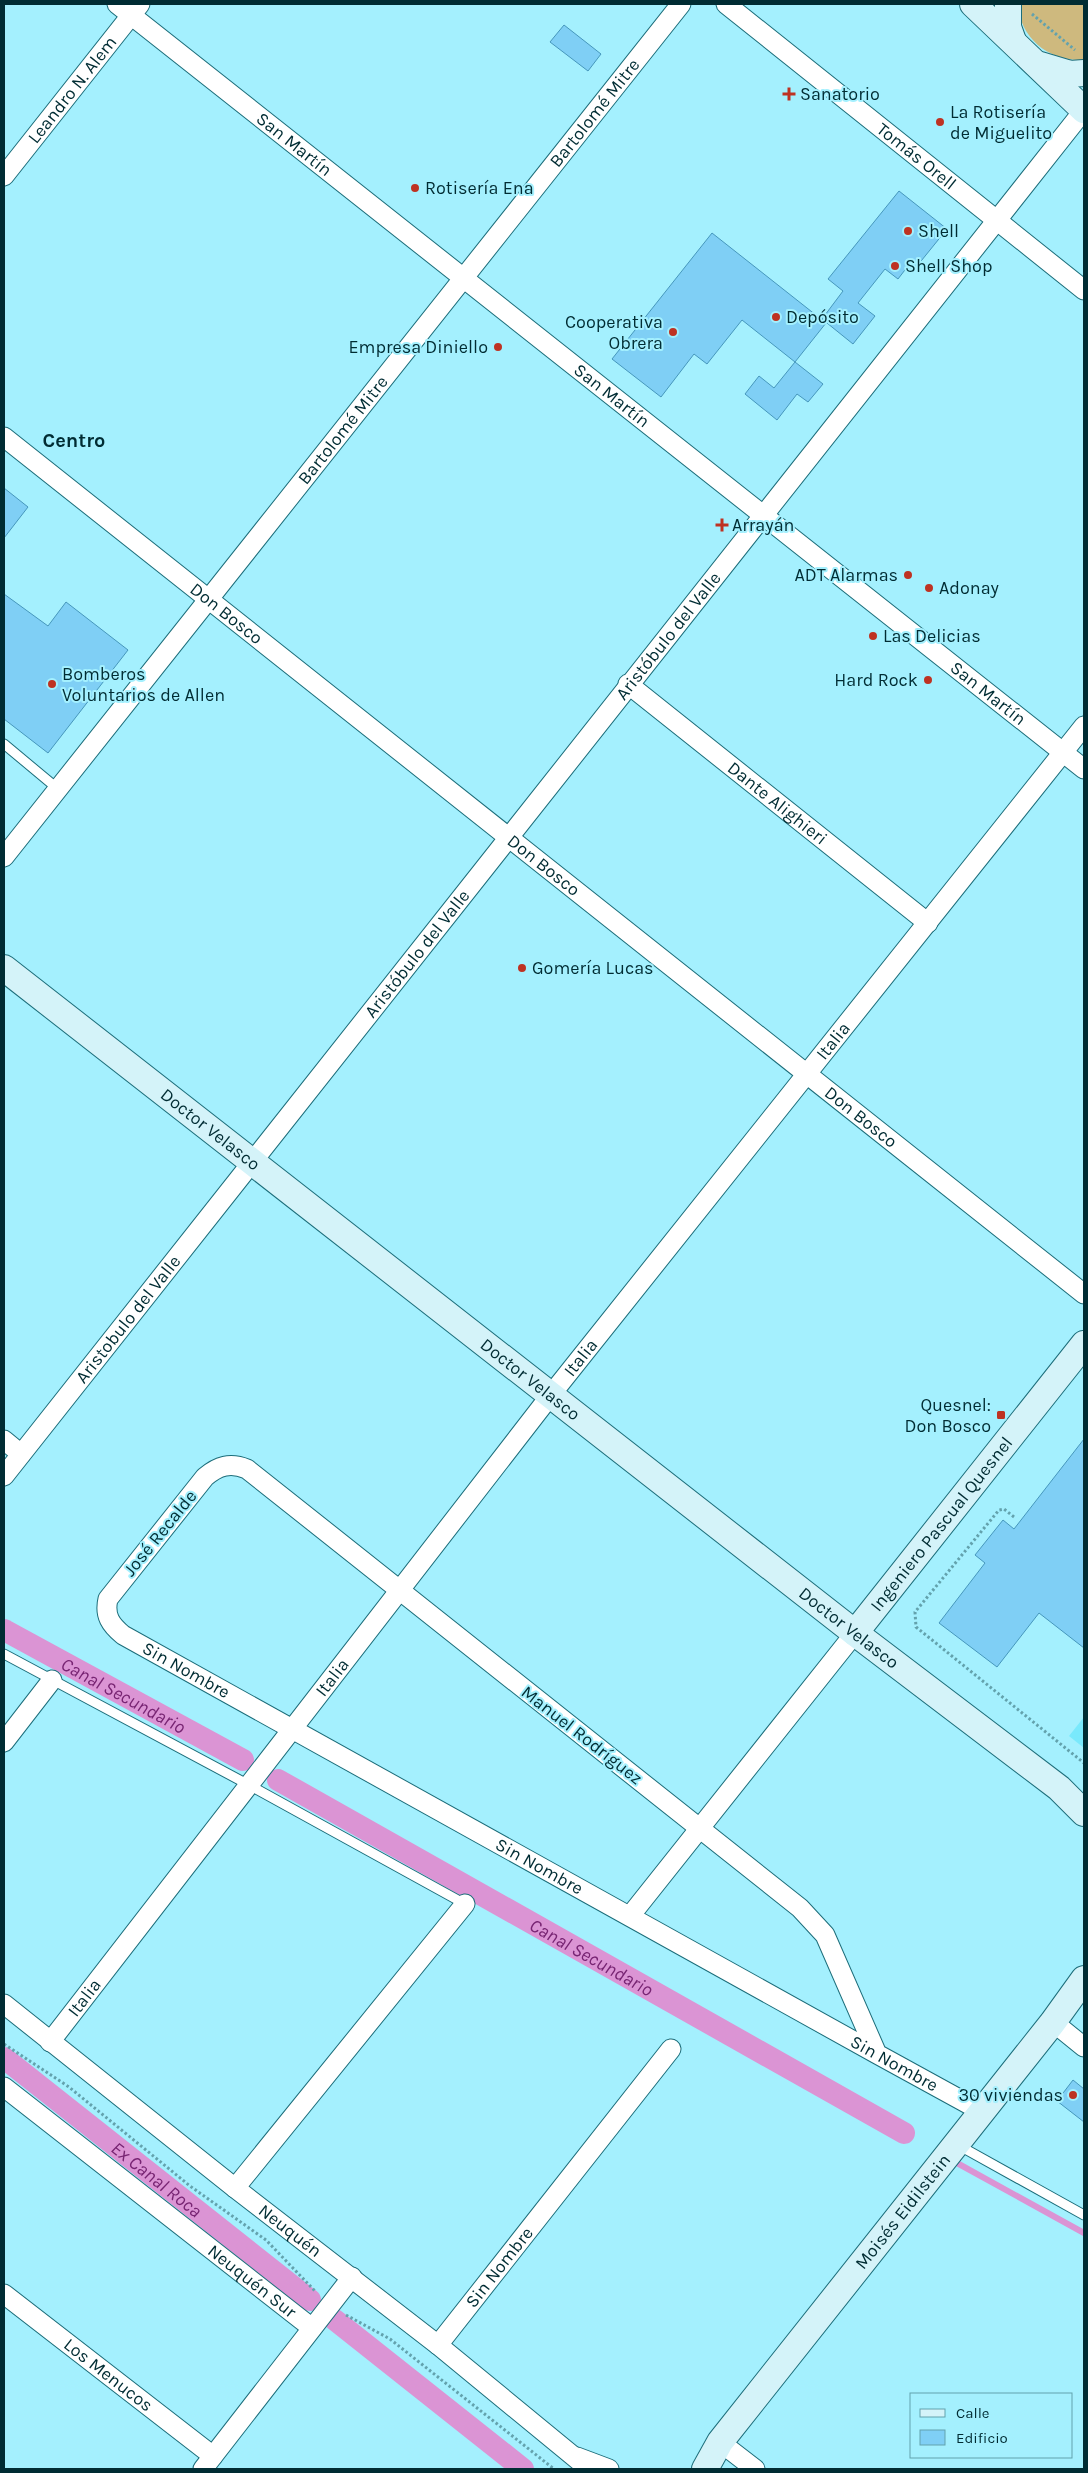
<svg xmlns="http://www.w3.org/2000/svg" width="1088" height="2473" viewBox="0 0 1088 2473" font-family="Karla,sans-serif">
<style>
.built{fill:#79e9fc}
.green{fill:#ceb97e}
.lines{fill:none;stroke-linecap:round;stroke-linejoin:round}
.stream{stroke:#db94d4;stroke-width:6}
.canal{stroke:#db94d4;stroke-width:22}
.building{fill:#7fcff5;stroke:#4697bc}
.service-casing{stroke:#1c6d7a;stroke-width:11}
.minor-casing{stroke:#1c6d7a;stroke-width:21}
.secondary-casing{stroke:#1c6d7a;stroke-width:28}
.path{stroke:#63a2ad;stroke-width:3;stroke-dasharray:2.5 2.5;stroke-linecap:butt}
.service{stroke:#fff;stroke-width:9}
.minor{stroke:#fff;stroke-width:19}
.secondary{stroke:#d4f3f9;stroke-width:26}
.poi-dot{fill:#be3222;stroke:#a4f0fe;stroke-width:2}
.labels{text-anchor:middle;stroke-width:4;stroke-linejoin:round;paint-order:stroke}
.street-label{font-size:18px;fill:#002c33;stroke:#a4f0fe}
.poi-label{font-size:18px;fill:#002c33;stroke:#a4f0fe;text-anchor:start}
.water-label{font-size:19px;font-style:italic;fill:#782573;stroke:#a4f0fe}
.quarter-label{font-size:20px;font-weight:bold;fill:#002c33;stroke:#a4f0fe}
</style>
<rect width="100%" height="100%" fill="#a4f0fe"/>
<polygon class="built" points="1084,1717 1084,1748 1069,1736"/>
<path class="green" d="M1018,4H1084V60C1050,62 1020,39 1018,4Z"/>
<g class="lines">
<polyline class="stream" points="957,2163 1084,2233"/>
<g class="canal">
<path id="s1" d="M4,1630L243,1760"/>
<path id="s2" d="M278,1780L904,2133"/>
<path id="s3" d="M4,2058L310,2300"/>
<polyline points="335,2320 523,2469"/>
</g>
</g>
<g class="building">
<polygon points="564,25 601,54 588,71 550,42"/>
<polygon points="899,191 947,229 913,271 908,266 898,279 885,269 858,303 875,316 853,344 822,319 843,291 828,279"/>
<polygon points="712,233 826,323 795,362 742,320 707,364 694,354 661,397 612,359"/>
<polygon points="795,362 823,384 808,402 797,394 777,420 745,394 759,376 774,388"/>
<polygon points="4,488 28,507 4,538"/>
<polygon points="4,594 48,626 66,602 128,650 48,753 4,719"/>
<polygon points="1084,1439 1084,1648 1039,1613 997,1667 939,1623 985,1563 975,1555 1003,1520 1014,1529"/>
<polygon points="1073,2080 1084,2089 1084,2122 1057,2101"/>
</g>
<g class="lines">
<g class="service-casing">
<g id="service">
<polyline points="4,744 58,789"/>
<polyline points="4,1654 249,1785 465,1904"/>
<polyline points="958,2145 1084,2215"/>
</g>
</g>
<g class="minor-casing">
<g id="minor">
<path id="s4" d="M117,4L1084,769"/>
<path id="s5" d="M726,4L1084,290"/>
<path id="s6" d="M4,176L140,4"/>
<path id="s7" d="M4,437L1084,1294"/>
<path id="s8" d="M628,684L928,923"/>
<path id="s9" d="M4,857L681,4"/>
<polyline points="4,1440 21,1454"/>
<path id="s10" d="M4,1476L1084,110"/>
<polyline points="4,1742 52,1680"/>
<polyline points="630,1916 855,1633"/>
<path id="s11" d="M4,2004L235,2188L438,2345L589,2469"/>
<polyline points="1053,2022 1084,2047"/>
<path id="s12" d="M50,2042L550,1396L1084,726"/>
<path id="s13" d="M877,2054L825,1935L800,1908L247,1469C230,1462 218,1466 205,1477L108,1599C104,1616 111,1625 123,1635L877,2054L981,2111"/>
<path id="s14" d="M4,2087L312,2328"/>
<polyline points="235,2188 465,1904"/>
<path id="s15" d="M4,2294L213,2456"/>
<path id="s16" d="M438,2345L671,2049"/>
<polyline points="720,2442 755,2469"/>
<polyline points="577,2457 609,2469"/>
<polyline points="203,2469 352,2277"/>
</g>
</g>
<g class="secondary-casing">
<g id="secondary">
<polyline points="973,4 1084,110"/>
<polyline points="1008,4 1008,27 1013,41"/>
<polyline points="1040,65 1070,74 1084,73"/>
<path id="s17" d="M4,968L855,1633L1059,1788L1084,1813"/>
<path id="s18" d="M855,1633L1084,1344"/>
<path id="s19" d="M705,2469L720,2442L1053,2022L1084,1979"/>
</g>
</g>
<g class="path">
<polyline points="1032,14 1075,50"/>
<polyline points="1014,1517 1004,1509 999,1510 915,1612 916,1627 1084,1763"/>
<polyline points="4,2044 69,2087 190,2186 266,2240 315,2291"/>
<polyline points="346,2315 390,2339 554,2469"/>
</g>
<use href="#service" class="service"/>
<use href="#minor" class="minor"/>
<use href="#secondary" class="secondary"/>
</g>
<g class="poi-dot">
<path d="M786.5 86.5h5v5h5v5h-5v5h-5v-5h-5v-5h5z"/>
<circle cx="940" cy="122" r="5"/>
<circle cx="415" cy="188" r="5"/>
<circle cx="908" cy="231" r="5"/>
<circle cx="895" cy="266" r="5"/>
<circle cx="776" cy="317" r="5"/>
<circle cx="673" cy="332" r="5"/>
<circle cx="498" cy="347" r="5"/>
<path d="M719.5 517.5h5v5h5v5h-5v5h-5v-5h-5v-5h5z"/>
<circle cx="908" cy="575" r="5"/>
<circle cx="929" cy="588" r="5"/>
<circle cx="873" cy="636" r="5"/>
<circle cx="928" cy="680" r="5"/>
<circle cx="52" cy="684" r="5"/>
<circle cx="522" cy="968" r="5"/>
<rect x="996" y="1410" width="10" height="10" rx="2.5"/>
<circle cx="1073" cy="2095" r="5"/>
</g>
<g class="labels">
<g class="street-label">
<text dy="6" stroke="none"><textPath href="#s6" startOffset="110">Leandro N. Alem</textPath></text>
<text dy="6" stroke="none"><textPath href="#s9" startOffset="950">Bartolomé Mitre</textPath></text>
<text dy="6" stroke="none"><textPath href="#s4" startOffset="226">San Martín</textPath></text>
<text dy="6" stroke="none"><textPath href="#s5" startOffset="244">Tomás Orell</textPath></text>
<text dy="6" stroke="none"><textPath href="#s4" startOffset="631">San Martín</textPath></text>
<text dy="6" stroke="none"><textPath href="#s9" startOffset="545">Bartolomé Mitre</textPath></text>
<text dy="6" stroke="none"><textPath href="#s7" startOffset="284">Don Bosco</textPath></text>
<text dy="6" stroke="none"><textPath href="#s10" startOffset="1071">Aristóbulo del Valle</textPath></text>
<text dy="6" stroke="none"><textPath href="#s4" startOffset="1111">San Martín</textPath></text>
<text dy="6" stroke="none"><textPath href="#s8" startOffset="191">Dante Alighieri</textPath></text>
<text dy="6" stroke="none"><textPath href="#s7" startOffset="689">Don Bosco</textPath></text>
<text dy="6" stroke="none"><textPath href="#s10" startOffset="666">Aristóbulo del Valle</textPath></text>
<text dy="6" stroke="none"><textPath href="#s12" startOffset="1271">Italia</textPath></text>
<text dy="6" stroke="none"><textPath href="#s7" startOffset="1094">Don Bosco</textPath></text>
<text dy="6" stroke="none"><textPath href="#s17" startOffset="262">Doctor Velasco</textPath></text>
<text dy="6" stroke="none"><textPath href="#s10" startOffset="200">Aristobulo del Valle</textPath></text>
<text dy="6" stroke="none"><textPath href="#s12" startOffset="866">Italia</textPath></text>
<text dy="6" stroke="none"><textPath href="#s17" startOffset="668">Doctor Velasco</textPath></text>
<text dy="6" stroke="none"><textPath href="#s18" startOffset="139">Ingeniero Pascual Quesnel</textPath></text>
<text transform="translate(160 1533) rotate(-51)" y="6">José Recalde</text>
<text dy="6" stroke="none"><textPath href="#s17" startOffset="1072">Doctor Velasco</textPath></text>
<text dy="6" stroke="none"><textPath href="#s13" startOffset="1188">Sin Nombre</textPath></text>
<text dy="6" stroke="none"><textPath href="#s12" startOffset="461">Italia</textPath></text>
<text transform="translate(582 1735) rotate(38)" y="6">Manuel Rodríguez</text>
<text dy="6" stroke="none"><textPath href="#s13" startOffset="1592">Sin Nombre</textPath></text>
<text dy="6" stroke="none"><textPath href="#s12" startOffset="56">Italia</textPath></text>
<text dy="6" stroke="none"><textPath href="#s13" startOffset="1998">Sin Nombre</textPath></text>
<text dy="6" stroke="none"><textPath href="#s19" startOffset="325">Moisés Eidilstein</textPath></text>
<text dy="6" stroke="none"><textPath href="#s11" startOffset="365">Neuquén</textPath></text>
<text dy="6" stroke="none"><textPath href="#s16" startOffset="99">Sin Nombre</textPath></text>
<text dy="6" stroke="none"><textPath href="#s14" startOffset="315">Neuquén Sur</textPath></text>
<text dy="6" stroke="none"><textPath href="#s15" startOffset="132">Los Menucos</textPath></text>
</g>
<g class="poi-label">
<text x="800" y="100">Sanatorio</text>
<text x="950" y="118">La Rotisería<tspan x="950" dy="21">de Miguelito</tspan></text>
<text x="425" y="194">Rotisería Ena</text>
<text x="918" y="237">Shell</text>
<text x="905" y="272">Shell Shop</text>
<text x="786" y="323">Depósito</text>
<text x="663" y="328" text-anchor="end">Cooperativa<tspan x="663" dy="21">Obrera</tspan></text>
<text x="488" y="353" text-anchor="end">Empresa Diniello</text>
<text x="732" y="531">Arrayán</text>
<text x="898" y="581" text-anchor="end">ADT Alarmas</text>
<text x="939" y="594">Adonay</text>
<text x="883" y="642">Las Delicias</text>
<text x="62" y="680">Bomberos<tspan x="62" dy="21">Voluntarios de Allen</tspan></text>
<text x="918" y="686" text-anchor="end">Hard Rock</text>
<text x="532" y="974">Gomería Lucas</text>
<text x="991" y="1411" text-anchor="end">Quesnel:<tspan x="991" dy="21">Don Bosco</tspan></text>
<text x="1063" y="2101" text-anchor="end">30 viviendas</text>
</g>
<g class="water-label">
<text dy="7" stroke="none"><textPath href="#s1" startOffset="136">Canal Secundario</textPath></text>
<text dy="7" stroke="none"><textPath href="#s2" startOffset="360">Canal Secundario</textPath></text>
<text dy="7" stroke="none"><textPath href="#s3" startOffset="195">Ex Canal Roca</textPath></text>
</g>
<g class="quarter-label">
<text x="74" y="447">Centro</text>
</g>
</g>
<rect width="1088" height="2473" fill="none" stroke="#002c33" stroke-width="10"/>
<rect x="910" y="2393" width="162" height="65" fill="#a4f0fe" stroke="#62a2ad"/>
<rect x="920" y="2409" width="25" height="8" fill="#d4f3f9" stroke="#62a2ad"/>
<text x="956" y="2418" font-size="15" fill="#002c33">Calle</text>
<rect x="920" y="2430" width="25" height="15" fill="#7fcff5" stroke="#62a2ad"/>
<text x="956" y="2443" font-size="15" fill="#002c33">Edificio</text>
</svg>
